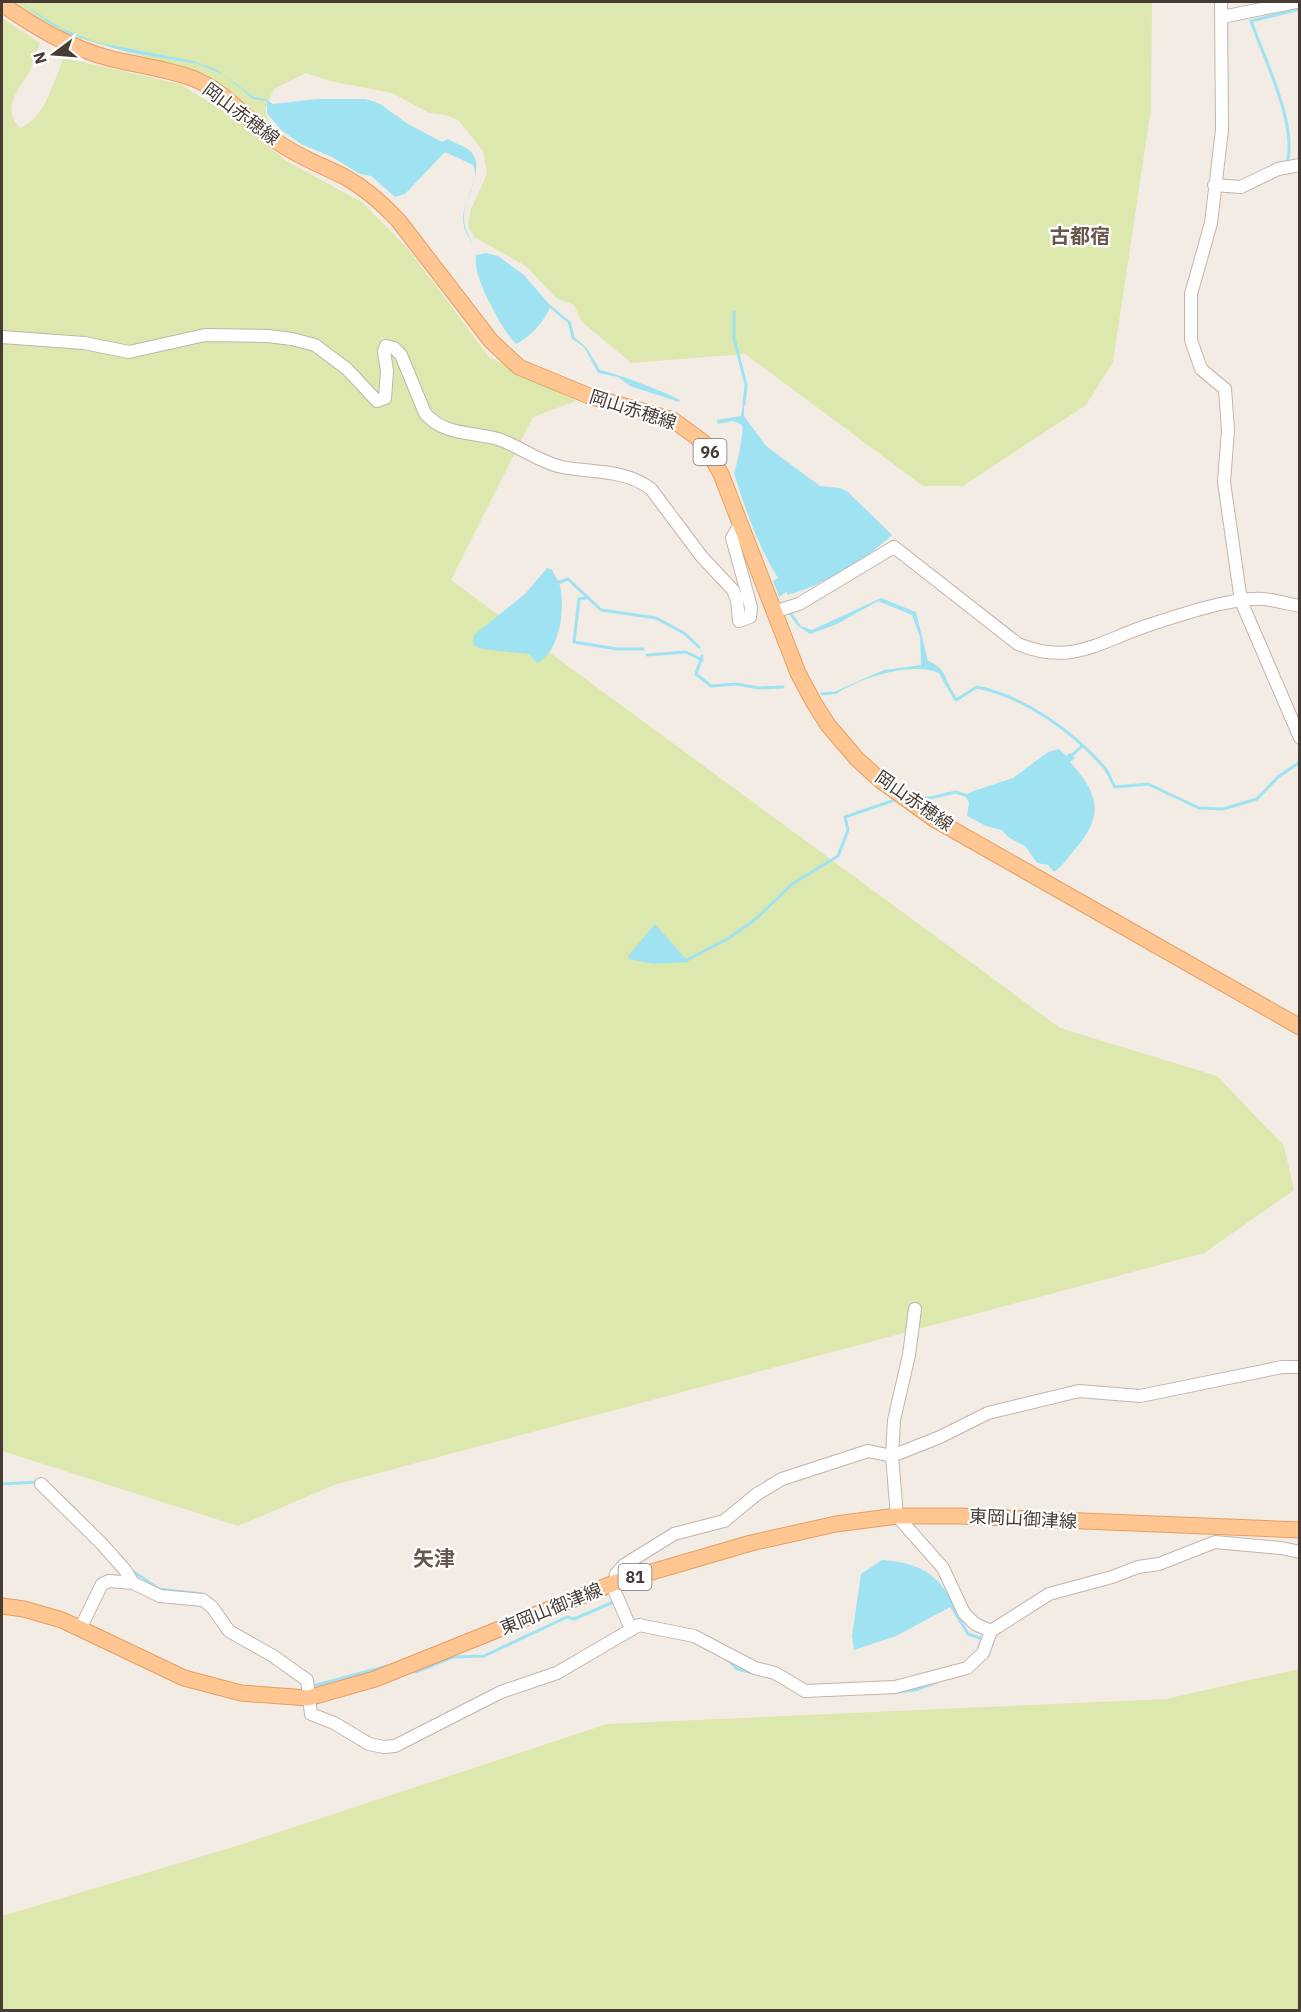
<svg xmlns="http://www.w3.org/2000/svg" width="1301" height="2012" viewBox="0 0 1301 2012" font-family="'IBM Plex Sans','Noto Sans JP',sans-serif">
<style>
.green{fill:#dce8ad}
.water{fill:#9fe3f2}
.lines{fill:none;stroke-linecap:round;stroke-linejoin:round}
.stream{stroke:#9fe3f2;stroke-width:3}
.minor-casing{stroke:#c2b4ab;stroke-width:14}
.major-casing{stroke:#e69e60;stroke-width:17}
.minor{stroke:#fff;stroke-width:12}
.major{stroke:#ffc692;stroke-width:15}
.labels{text-anchor:middle;stroke-width:4.5;stroke-linejoin:round;paint-order:stroke}
.shield{fill:#fff;stroke:#7e7672;stroke-width:1.5}
.shield-label{font-size:16px;font-weight:bold;fill:#463b35}
.street-label{font-size:18px;fill:#463b35;stroke:#fff}
.neighbourhood-label{font-size:20px;font-weight:bold;fill:#69564c;stroke:#fff}
.quarter-label{font-size:21px;font-weight:bold;fill:#69564c;stroke:#fff}
</style>
<rect width="100%" height="100%" fill="#f3ece5"/>
<g class="green">
<polygon points="15,2 1152,2 1151,109 1113,362 1086,405 963,486 923,486 745,354 631,363 582,322 574,305 556,298 526,266 474,237 468,226 471,209 487,174 483,151 458,120 446,115 429,113 392,93 330,81 306,73 274,89 265,109 270,127 206,74 52,31"/>
<path d="M2,18L40,43C36,52 34,62 30,71C20,89 0,106 20,128C46,118 53,81 64,58L180,84L233,117L286,161L362,202L408,249L489,357L576,401L533,417L451,580L1060,1028L1217,1076L1284,1146L1294,1190L1204,1253L334,1485L238,1526L2,1451Z"/>
<polygon points="1299,1669 1299,2010 2,2010 2,1916 243,1844 607,1724 1166,1699"/>
</g>
<g class="water">
<path d="M20,2L61,28L96,42L193,61L216,69L254,97L266,99L273,104L317,99H366L380,104L408,124L442,142L448,139C454,143 463,145 469,150C488,165 465,195 464,215C463,231 473,240 476,255L486,253L498,256L524,275L549,304L571,322L575,338L586,347L600,370C624,376 658,389 680,400L679,402L630,386L618,377L598,373L584,347L572,339L568,323L550,308C543,322 532,336 516,344L513,341C501,326 481,290 477,271C475,264 477,255 474,248C470,237 463,232 463,218C463,202 481,179 473,165L445,152L405,194L395,197L371,176L360,174L332,157L301,144L281,130L267,113V101L253,99L224,75L198,64L127,52L71,35L46,21Z"/>
<path d="M744,398V416L766,446L820,486L840,488L848,492L892,535C867,559 821,586 788,595L786,592L779,597L773,581L778,578C758,546 745,509 734,473C737,466 744,432 742,425L733,421L718,424L717,420L741,416Z"/>
<path d="M547,568L552,570C554,574 557,579 559,582C566,606 561,651 537,663L529,654L482,649L473,645L474,635L525,594Z"/>
<path d="M881,598L916,612L928,661C942,667 944,672 949,686H946L939,673C913,661 859,678 836,694H829L884,670L921,665L920,637L912,615L878,601L837,624L810,634L798,626L789,614L792,613L801,626L812,630Z"/>
<path d="M1059,749L1066,756L1070,753L1075,758L1070,762C1098,793 1105,814 1076,848C1069,856 1062,867 1054,872L1048,865L1037,863L1026,847L1008,837L1002,830L986,826L967,816L969,803L966,797L968,793L1013,778L1048,752Z"/>
<polygon points="655,924 685,958 690,958 688,962 654,964 629,959 628,956"/>
<path d="M882,1560C917,1562 938,1573 954,1605L896,1636L854,1650L852,1636L861,1574Z"/>
</g>
<g class="lines">
<g class="stream">
<path d="M1287,163C1298,126 1264,58 1251,21L1300,9"/>
<polyline points="734,312 734,338 746,385 744,404"/>
<polyline points="557,583 568,579 601,610 656,618 684,633 699,647"/>
<polyline points="586,598 579,599 574,642 617,649 643,649"/>
<polyline points="647,655 686,652 702,660"/>
<polyline points="702,656 696,674 711,686 736,684 759,688 783,687"/>
<path d="M946,683L956,700L977,687C1025,697 1072,731 1104,767C1109,773 1111,781 1115,787L1148,784L1199,808L1223,809L1257,799L1278,777L1300,762"/>
<polyline points="822,694 832,693"/>
<polyline points="1070,757 1082,746"/>
<polyline points="912,797 930,798 956,792 970,797"/>
<polyline points="687,960 729,938 757,918 792,884 838,856 848,830 845,817 895,800"/>
<polyline points="2,1484 38,1482"/>
<polyline points="53,1488 78,1512"/>
<polyline points="131,1570 159,1589 202,1594"/>
<polyline points="950,1604 968,1634 980,1638"/>
<polyline points="724,1656 737,1669 753,1673"/>
<polyline points="412,1670 416,1672 453,1657 484,1656 567,1617 574,1619 616,1601"/>
<polyline points="969,1672 982,1661"/>
<polyline points="312,1683 313,1686 391,1665"/>
<polyline points="898,1692 915,1690 937,1682"/>
</g>
<g class="minor-casing">
<g id="minor">
<polyline points="1221,2 1222,130 1211,223 1191,294 1191,340 1201,369 1225,389 1228,430 1224,482 1241,601 1300,738"/>
<polyline points="1222,17 1296,2"/>
<polyline points="1214,185 1241,187 1278,169 1300,165"/>
<path d="M2,337L84,343L129,352L205,335L268,336L292,339L315,345L347,369L377,401L385,398L387,371L384,351L386,346L394,348L401,355L425,413C442,435 473,432 498,439C520,446 538,462 562,467C592,473 625,469 651,489L702,557L733,590L737,600L739,621L750,617L751,607L732,538L739,526"/>
<path d="M773,612L799,604L894,547L1018,644C1071,666 1099,642 1146,626C1176,616 1233,597 1263,599C1275,600 1288,604 1300,606"/>
<polyline points="915,1309 909,1355 894,1420 892,1456 897,1516 943,1568 964,1613 975,1624 991,1631"/>
<polyline points="41,1484 102,1544 125,1570 133,1583 160,1596 203,1600 212,1607 229,1631 273,1656 307,1680 311,1714 334,1723 369,1744 384,1747 395,1746 501,1692 557,1673 639,1625 694,1636 755,1668 775,1673 805,1691 895,1687 967,1668 983,1653 991,1631 1049,1594 1112,1577 1138,1567 1159,1564 1215,1542 1281,1548 1300,1552"/>
<polyline points="81,1627 102,1584 109,1581 133,1583"/>
<polyline points="631,1629 614,1590 616,1574 624,1565 674,1534 724,1521 757,1494 782,1479 868,1451 892,1456 940,1437 988,1413 1079,1391 1140,1396 1282,1367 1300,1367"/>
</g>
</g>
<g class="major-casing">
<g id="major">
<path d="M2,4C36,28 70,48 112,59C138,65 166,69 192,78C226,91 247,121 276,141C298,157 321,165 345,177C365,188 382,203 398,220L491,341L519,367L589,396L673,420L703,442L721,474L798,673L814,703L828,725L857,759L880,780L934,819L1300,1027"/>
<polyline points="2,1606 24,1609 62,1620 184,1678 241,1693 308,1698 375,1679 614,1583 751,1543 836,1524 897,1516 960,1516 1300,1530"/>
</g>
</g>
<use href="#minor" class="minor"/>
<use href="#major" class="major"/>
</g>
<g class="labels">
<g class="shield">
<rect x="693.5" y="439" width="33" height="26" rx="4.5"/>
<rect x="618.5" y="1564" width="33" height="26" rx="4.5"/>
</g>
<g class="shield-label">
<text x="710" y="458">96</text>
<text x="635" y="1583">81</text>
</g>
<g class="street-label">
<text transform="translate(241 114) rotate(37)" y="6">岡山赤穂線</text>
<text transform="translate(633 410) rotate(18)" y="6">岡山赤穂線</text>
<text transform="translate(914 801) rotate(35)" y="6">岡山赤穂線</text>
<text transform="translate(1023 1519) rotate(3)" y="6">東岡山御津線</text>
<text transform="translate(551 1609) rotate(-22)" y="6">東岡山御津線</text>
</g>
<g class="neighbourhood-label">
<text x="1080" y="243">古都宿</text>
</g>
<g class="quarter-label">
<text x="434" y="1566">矢津</text>
</g>
</g>
<rect width="1301" height="2012" fill="none" stroke="#463b35" stroke-width="6"/>
<g transform="translate(54 54) rotate(254)" stroke="#ffffff" stroke-width="4.5" paint-order="stroke">
<path d="M0-4.5L10 22L0 15L-10 22Z" fill="#463b35"/>
<text y="-9" font-size="16" font-weight="bold" text-anchor="middle" fill="#463b35">N</text>
</g>
</svg>
